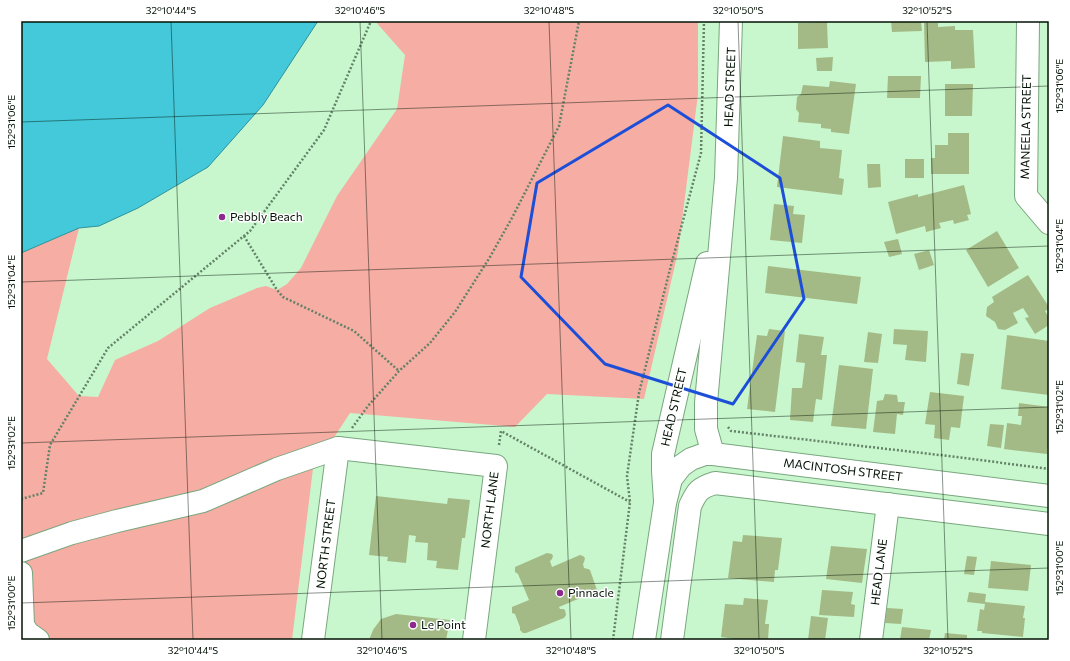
<svg xmlns="http://www.w3.org/2000/svg" width="1070" height="661" viewBox="0 0 1070 661" font-family="Commissioner,sans-serif">
<style>
.green{fill:#f6ada4}
.water{fill:#43c9da;stroke:#30929a}
.building{fill:#a3ba86}
.lines{fill:none;stroke-linecap:round;stroke-linejoin:round}
.minor-casing{stroke:#79a67e;stroke-width:24}
.major-casing{stroke:#79a67e;stroke-width:24}
.path{stroke:#638267;stroke-width:2.5;stroke-dasharray:2 2;stroke-linecap:butt}
.minor{stroke:#fff;stroke-width:22}
.major{stroke:#fff;stroke-width:22}
.marked{fill:none;stroke:#1d4ed8;stroke-width:3;stroke-linejoin:round}
.ticks{fill:none;stroke:#031205;stroke-width:1;stroke-opacity:0.45}
.poi-dot{fill:#8d288f;stroke:#fff;stroke-width:1.5}
.labels{text-anchor:middle;stroke-width:3;stroke-linejoin:round;paint-order:stroke}
.street-label{font-size:12px;fill:#031205;stroke:#fff}
.poi-label{font-size:12px;fill:#031205;stroke:#fff;text-anchor:start}
.neatline{fill:none;stroke:#031205;stroke-width:1.5}
.ticks-label{font-size:10px;text-anchor:middle;fill:#031205}
</style>
<rect width="100%" height="100%" fill="#c8f7cd"/>
<polygon class="green" points="375,21 698,21 698,94 678,252 644,399 547,394 515,427 350,413 333,439 316,444 292,640 21,640 21,253 79,228 47,359 79,396 98,397 115,360 158,341 210,308 257,288 266,286 277,290 287,284 301,268 337,196 397,109 405,55"/>
<polygon class="water" points="21,21 318,21 263,105 208,167 138,208 99,226 79,228 21,253"/>
<g class="building">
<polygon points="891,21 921,21 922,31 892,32"/>
<polygon points="827,22 828,48 798,49 798,23"/>
<polygon points="924,23 938,23 938,27 955,26 955,30 973,30 975,68 951,69 951,61 925,62"/>
<polygon points="833,57 832,71 817,71 816,58"/>
<polygon points="888,76 921,76 920,98 887,98"/>
<polygon points="830,81 856,84 849,134 831,132 831,129 821,128 821,124 798,122 799,113 796,109 797,97 801,94 803,85 829,87"/>
<polygon points="945,84 973,84 972,116 945,116"/>
<polygon points="948,133 969,133 969,174 931,174 931,158 935,158 935,145 948,145"/>
<polygon points="783,136 820,141 820,148 842,150 839,178 844,179 842,195 777,187"/>
<rect x="905" y="159" width="19" height="19"/>
<polygon points="867,164 880,164 881,187 868,188"/>
<polygon points="964,185 971,214 967,215 969,220 954,224 953,220 939,223 941,228 926,232 925,226 896,234 888,202 918,194 918,197"/>
<polygon points="774,204 794,206 793,214 805,215 802,243 770,240"/>
<polygon points="997,231 1019,268 988,287 966,250"/>
<polygon points="898,239 902,254 889,257 884,242"/>
<polygon points="929,250 934,265 919,270 914,254"/>
<polygon points="768,266 861,277 857,304 765,293"/>
<polygon points="1028,275 1049,307 1049,309 1045,311 1049,318 1049,325 1035,334 1025,318 1029,317 1023,308 1013,313 1018,323 1005,330 998,329 995,322 986,316 987,307 994,302 992,297"/>
<polygon points="769,329 785,331 775,412 747,409 757,335 767,336"/>
<polygon points="894,329 928,331 926,362 905,360 907,345 893,344"/>
<polygon points="868,332 882,334 878,363 864,362"/>
<polygon points="799,334 824,337 821,355 827,355 822,400 816,399 813,422 790,420 792,388 802,388 805,363 796,362"/>
<polygon points="1007,335 1049,341 1049,361 1048,372 1049,373 1049,395 1001,389"/>
<polygon points="961,353 974,354 969,386 957,384"/>
<polygon points="839,365 873,369 866,429 831,426"/>
<polygon points="930,392 964,396 960,428 951,427 949,440 934,438 935,425 925,424"/>
<polygon points="885,394 897,395 898,402 905,402 903,415 897,414 895,434 873,432 877,401 883,400"/>
<polygon points="1019,403 1049,407 1049,439 1047,454 1004,449 1007,423 1021,425 1022,416 1018,416"/>
<polygon points="990,424 1004,425 1001,448 987,446"/>
<polygon points="376,496 447,504 448,498 470,500 465,538 462,538 458,570 436,568 437,561 427,560 428,543 415,542 416,536 409,535 406,563 387,561 388,557 369,555"/>
<polygon points="743,535 782,538 778,570 775,570 774,582 728,578 733,541 742,542"/>
<polygon points="831,546 867,549 862,583 826,579"/>
<polygon points="547,553 552,554 553,556 552,559 550,561 552,567 580,555 583,556 585,558 584,562 583,564 584,568 588,569 590,570 597,590 593,594 590,594 559,607 560,609 563,609 565,610 566,615 564,618 526,633 523,633 520,630 520,627 515,614 512,613 512,607 529,600 518,574 515,572 515,567"/>
<polygon points="967,556 977,557 974,575 964,574"/>
<polygon points="991,561 1031,565 1028,591 988,588"/>
<polygon points="822,590 853,592 851,604 855,605 854,617 819,615"/>
<polygon points="969,592 986,594 985,602 1025,606 1023,618 1025,618 1023,637 982,633 982,631 977,631 980,609 984,610 985,604 967,602"/>
<polygon points="744,598 768,600 765,624 769,624 768,640 743,640 721,637 725,604 743,605"/>
<polygon points="887,608 903,609 901,624 885,623"/>
<polygon points="396,614 450,620 446,640 369,640 373,630 381,619"/>
<polygon points="811,616 828,618 825,640 808,640"/>
<polygon points="902,627 931,630 929,640 900,640"/>
<polygon points="945,633 967,635 967,640 944,640"/>
</g>
<g class="lines">
<g class="minor-casing">
<g id="minor">
<polyline points="1028,21 1026,196 1049,223"/>
<polyline points="713,454 706,429 706,403 726,178 731,21"/>
<polyline points="665,501 663,471 663,454 707,263"/>
<polyline points="21,551 72,533 117,521 203,501 277,469 338,448 496,466 474,640"/>
<polyline points="21,573 23,625 28,633 38,640"/>
<polyline points="313,640 338,448"/>
<polyline points="871,640 888,504"/>
</g>
</g>
<g class="major-casing">
<g id="major">
<polyline points="644,640 665,503 671,479 681,466 691,459 705,454 713,454 1049,496"/>
<path d="M672,640L690,506C697,491 699,488 715,483L1049,524"/>
</g>
</g>
<g class="path">
<polyline points="244,236 277,290 283,297 354,331 399,371"/>
<polyline points="728,427 731,431 957,457 1049,469"/>
<polyline points="352,428 368,406 399,371 430,343 455,312 490,257 513,216 559,126 579,21"/>
<polyline points="499,445 501,431 630,502"/>
<polyline points="21,499 43,493 50,445 108,348 250,231 324,130 371,21"/>
<polyline points="613,640 630,502 627,476 639,393 669,273 701,153 704,21"/>
</g>
<use href="#minor" class="minor"/>
<use href="#major" class="major"/>
</g>
<path class="marked" d="M668,105L780,178L804,299L733,404L605,364L521,277L537,183Z"/>
<path class="ticks" d="M171,21L193,640M360,21L382,640M549,21L571,640M738,21L759,640M927,21L948,640M21,122L1049,86M21,282L1049,246M21,443L1049,407M21,603L1049,568"/>
<g class="poi-dot">
<circle cx="222" cy="217" r="4"/>
<circle cx="560" cy="593" r="4"/>
<circle cx="413" cy="625" r="4"/>
</g>
<g class="labels">
<g class="street-label">
<text transform="translate(730 87) rotate(-88)" y="4">HEAD STREET</text>
<text transform="translate(1026 127) rotate(-89)" y="4">MANEELA STREET</text>
<text transform="translate(674 407) rotate(-77)" y="4">HEAD STREET</text>
<text transform="translate(843 470) rotate(7)" y="4">MACINTOSH STREET</text>
<text transform="translate(490 510) rotate(-83)" y="4">NORTH LANE</text>
<text transform="translate(326 544) rotate(-83)" y="4">NORTH STREET</text>
<text transform="translate(879 572) rotate(-83)" y="4">HEAD LANE</text>
</g>
<g class="poi-label">
<text x="230" y="221">Pebbly Beach</text>
<text x="568" y="597">Pinnacle</text>
<text x="421" y="629">Le Point</text>
</g>
</g>
<rect width="1070" height="661" fill="none" stroke="#ffffff" stroke-width="44"/>
<rect x="22" y="22" width="1026" height="617" class="neatline"/>
<g class="ticks-label">
<text x="171" y="14">32°10'44"S</text>
<text x="360" y="14">32°10'46"S</text>
<text x="549" y="14">32°10'48"S</text>
<text x="738" y="14">32°10'50"S</text>
<text x="927" y="14">32°10'52"S</text>
<text transform="translate(1059 86) rotate(-90)" y="4">152°31'06"E</text>
<text transform="translate(11 122) rotate(-90)" y="4">152°31'06"E</text>
<text transform="translate(1059 246) rotate(-90)" y="4">152°31'04"E</text>
<text transform="translate(11 282) rotate(-90)" y="4">152°31'04"E</text>
<text transform="translate(1059 407) rotate(-90)" y="4">152°31'02"E</text>
<text transform="translate(11 443) rotate(-90)" y="4">152°31'02"E</text>
<text transform="translate(1059 568) rotate(-90)" y="4">152°31'00"E</text>
<text transform="translate(11 603) rotate(-90)" y="4">152°31'00"E</text>
<text x="193" y="654">32°10'44"S</text>
<text x="382" y="654">32°10'46"S</text>
<text x="571" y="654">32°10'48"S</text>
<text x="759" y="654">32°10'50"S</text>
<text x="948" y="654">32°10'52"S</text>
</g>
</svg>
